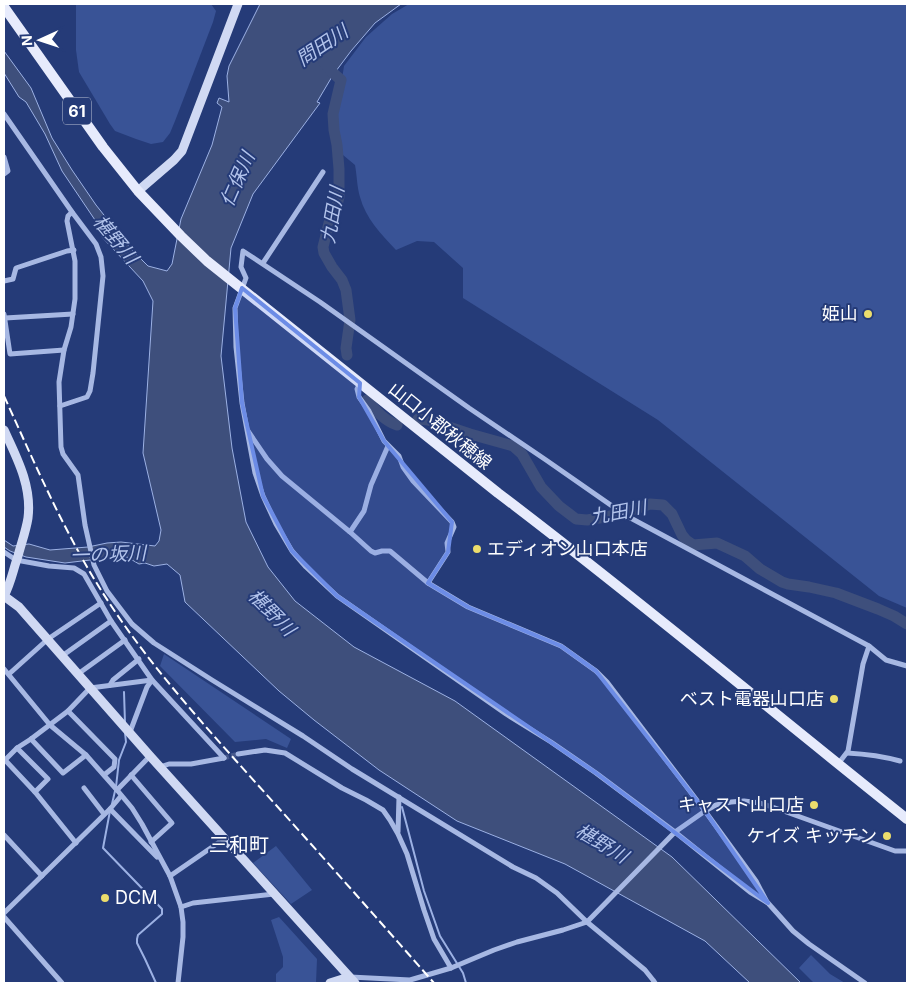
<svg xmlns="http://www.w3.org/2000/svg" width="911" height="987" viewBox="0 0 911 987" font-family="Inter,'Noto Sans JP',sans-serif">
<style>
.green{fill:#395396}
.water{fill:#3e4f7c;stroke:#9cb1e4}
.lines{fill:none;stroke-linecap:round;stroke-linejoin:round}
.stream{stroke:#9cb1e4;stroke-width:2}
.river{stroke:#3e4f7c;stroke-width:11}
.street-tunnel{stroke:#46588c;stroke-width:5;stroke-dasharray:5 2.5;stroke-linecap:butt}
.street{stroke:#a7b8e3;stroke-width:5}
.secondary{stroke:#d0d9f3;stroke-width:9}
.primary{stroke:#e7ebfc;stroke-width:10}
.rail{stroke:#fff;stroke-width:2;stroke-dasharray:9 4;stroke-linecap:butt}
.marked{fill:#6c8ce6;fill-opacity:0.2;stroke:#6c8ce6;stroke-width:4;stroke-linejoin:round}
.poi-dot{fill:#ecdd6c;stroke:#253b78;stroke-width:2}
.labels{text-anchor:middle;stroke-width:4;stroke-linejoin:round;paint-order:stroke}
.shield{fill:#253b78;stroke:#bec4d6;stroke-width:1}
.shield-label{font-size:16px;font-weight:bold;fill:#fff}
.poi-label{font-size:18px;fill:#fff;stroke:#253b78;text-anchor:end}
.street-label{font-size:18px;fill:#fff;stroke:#253b78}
.water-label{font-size:19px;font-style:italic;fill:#b2c3eb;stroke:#253b78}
.quarter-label{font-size:20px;fill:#fff;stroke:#253b78}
</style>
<rect width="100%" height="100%" fill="#253b78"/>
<g class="green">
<polygon points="76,4 211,4 216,11 213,22 175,121 170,133 163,142 151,144 136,139 115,131 110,124 79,72 76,50"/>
<path d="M409,4H907V608L879,596L658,420L463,298V268L434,242L417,241L396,250C381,234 366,219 360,197C357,187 357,176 355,165L343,155L336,117L344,66L366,37L392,14Z"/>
<polygon points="164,654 291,739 287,748 266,739 235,742 160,666"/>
<polygon points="276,846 312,890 291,904 253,863"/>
<polygon points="279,917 317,959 316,983 276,983 276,974 283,967 283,957 271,920"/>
<polygon points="811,955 830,974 845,983 814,983 799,968"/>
</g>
<polygon class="water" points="260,4 401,4 375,23 351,51 333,75 317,102 320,103 253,194 231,248 221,356 232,448 246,522 268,567 295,601 354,647 455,701 672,857 801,983 750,983 705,941 565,864 457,821 379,770 314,720 279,691 185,602 180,575 167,564 154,566 145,563 139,564 127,557 124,557 122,560 107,558 65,563 26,557 10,551 4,547 4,540 13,546 29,544 50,550 88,547 107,543 121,542 155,546 159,541 161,530 143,453 153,301 143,281 102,237 97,223 62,171 45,134 26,102 19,97 4,73 4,51 31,88 52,138 72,170 96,205 131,249 148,266 167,271 172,264 181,219 212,145 222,107 217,103 219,98 229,102 227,76 229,66"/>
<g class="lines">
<g class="stream">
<polyline points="124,692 125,723"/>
<polyline points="116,787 119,760 126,742 125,733"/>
<polyline points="112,804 115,791"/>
<polyline points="402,807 424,891 440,936 463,973 466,983"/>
<polyline points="110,811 103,848 162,909 162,914 138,935 137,939 137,943 145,959 156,983"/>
</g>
<g class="river">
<polyline points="324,62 333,73 341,80 333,114 334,130 337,145 339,169 339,197 337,205 329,223 323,247 324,253 332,267 342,280 346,290 350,320 346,348 347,355"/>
<path d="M367,400C376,411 385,421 397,425"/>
<polyline points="418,419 428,420 470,434 513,446 522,454 541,487 559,506 576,519 587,520 617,515 650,504 663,505 672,514 682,535 686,540 693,545 717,543 745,556 760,569 782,582 788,584 809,587 836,593 878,609 894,616 907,624"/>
</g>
<polyline class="street-tunnel" points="224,758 238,754"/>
<g class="street">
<polyline points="4,114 72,212 96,244 101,257 103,276 93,373 90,391 87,397 60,406"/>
<polyline points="4,157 8,171 4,174"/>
<polyline points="72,212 68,216 67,221 75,261 75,299 71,327 64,350 59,382 61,447 63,454 78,475 85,525 94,565 107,591 132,624 154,643 212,680 303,736 352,769 513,867 536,878 557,893 587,922 645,970 653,980 655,983"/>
<polyline points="263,263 323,172"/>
<polyline points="4,281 13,279 16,268 67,251 74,250"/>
<polyline points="4,314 10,354 64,350"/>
<polyline points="5,318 73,314"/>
<polyline points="360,383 357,389 359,397 369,411 384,441 399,456 403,467 413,481 452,522 454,527 447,543 448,552 428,583"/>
<polyline points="248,431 267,459 282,476 350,532 371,551 375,553 382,551 390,551 428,583 468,607 561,646 596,671 607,682 705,811 756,881 767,902"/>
<polyline points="350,532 364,511 371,485 388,446"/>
<polyline points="4,552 16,560 49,566 74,568 84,574 111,621 152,680 147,687 130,732"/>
<polyline points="62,656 111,621"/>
<polyline points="4,669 50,725 86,755 117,790 132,808 142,824 170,876 181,907 183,922 183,937 178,983"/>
<polyline points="9,674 48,639 101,603"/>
<polyline points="78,674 125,640"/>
<polyline points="110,685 113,680 139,659"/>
<polyline points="68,711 115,759 114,767 104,775"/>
<polyline points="31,739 63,773 86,755"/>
<polyline points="17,748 48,779 35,792"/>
<path d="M847,753C865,754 882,756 900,761"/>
<polyline points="238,754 265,750 285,753 342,788 366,800 383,810 390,820 398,834 407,854 424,910 434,939 451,968"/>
<polyline points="5,760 35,792 76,843"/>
<polyline points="4,761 17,748 31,739 68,711 90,688 152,680 224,758"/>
<polyline points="838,764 848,751 863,664 869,646"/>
<polyline points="160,767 169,764 191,764 224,758"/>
<polyline points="131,775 172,823 151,842"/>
<polyline points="84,788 104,814"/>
<polyline points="117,790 150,756"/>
<polyline points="110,809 157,857"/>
<polyline points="398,832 399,797"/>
<polyline points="4,835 42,876"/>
<polyline points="170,876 218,843 224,838"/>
<polyline points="181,907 193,903 274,894"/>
<polyline points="4,913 110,809 121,796"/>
<polyline points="4,917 62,983"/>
<polyline points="350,977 410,980 451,968 494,950 517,942 563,930 587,922 675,832 705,811 716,805 731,802 744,801 760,803 778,809 895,851 907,851"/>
<polyline points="865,983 809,944 793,931 768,903 750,892 675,832 596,773 551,742 506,714 337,596 306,567 292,551 276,524 263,496 255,473 242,403 236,347 235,308 246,278 241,267 243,251 320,302 469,408 546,460 625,515 869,646 886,660 907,666"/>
</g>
<g class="secondary">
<polyline points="138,191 174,160 182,151 238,4"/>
<path d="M4,430C17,458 32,486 28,518C26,531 21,544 18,556C13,570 11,583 4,596"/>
<polyline points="4,596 19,607 150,756 355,983"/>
<polyline points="330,983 349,977"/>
</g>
<path class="primary" d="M4,7L103,147L138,191L181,236L207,261L498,493C637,598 771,711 907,819"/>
<path class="rail" d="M4,396C36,466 66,537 108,601C151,667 204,725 256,783C316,849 375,916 434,983"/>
</g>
<path class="marked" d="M242,288L360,383L359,397L384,441L452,522L448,552L428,583L468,607L561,646L596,671L705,811L768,903L596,773L337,596L292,551L263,496L242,403L235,308Z"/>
<g class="poi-dot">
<circle cx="868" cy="314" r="5"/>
<circle cx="477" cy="549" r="5"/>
<circle cx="834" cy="699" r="5"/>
<circle cx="814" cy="805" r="5"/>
<circle cx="887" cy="836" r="5"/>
<circle cx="105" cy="898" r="5"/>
</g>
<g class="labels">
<rect class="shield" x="63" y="97.5" width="28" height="27" rx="4"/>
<g class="shield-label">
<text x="77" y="117">61</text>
</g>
<g class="poi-label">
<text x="858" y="320">姫山</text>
<text x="487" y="555" text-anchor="start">エディオン山口本店</text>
<text x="824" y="705">ベスト電器山口店</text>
<text x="804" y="811">キャスト山口店</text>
<text x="877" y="842">ケイズ キッチン</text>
<text x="115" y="904" text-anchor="start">DCM</text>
</g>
<g class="street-label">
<text transform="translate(440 426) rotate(39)" y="6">山口小郡秋穂線</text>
</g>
<g class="water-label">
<text transform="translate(322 45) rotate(-34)" y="7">問田川</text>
<text transform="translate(237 179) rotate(-66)" y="7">仁保川</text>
<text transform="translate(332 215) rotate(-80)" y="7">九田川</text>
<text transform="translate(116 239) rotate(50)" y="7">椹野川</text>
<text transform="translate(618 512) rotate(-11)" y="7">九田川</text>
<text transform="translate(108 554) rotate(-2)" y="7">一の坂川</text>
<text transform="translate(272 612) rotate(45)" y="7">椹野川</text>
<text transform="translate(602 843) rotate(31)" y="7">椹野川</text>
</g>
<g class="quarter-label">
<text x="239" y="852">三和町</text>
</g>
</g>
<rect width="911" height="987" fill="none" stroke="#ffffff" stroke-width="10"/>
<g transform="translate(40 40) rotate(267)" stroke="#253b78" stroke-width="4" paint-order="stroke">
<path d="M0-4L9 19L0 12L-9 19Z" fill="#ffffff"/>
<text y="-8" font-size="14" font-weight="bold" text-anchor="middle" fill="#ffffff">N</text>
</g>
</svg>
